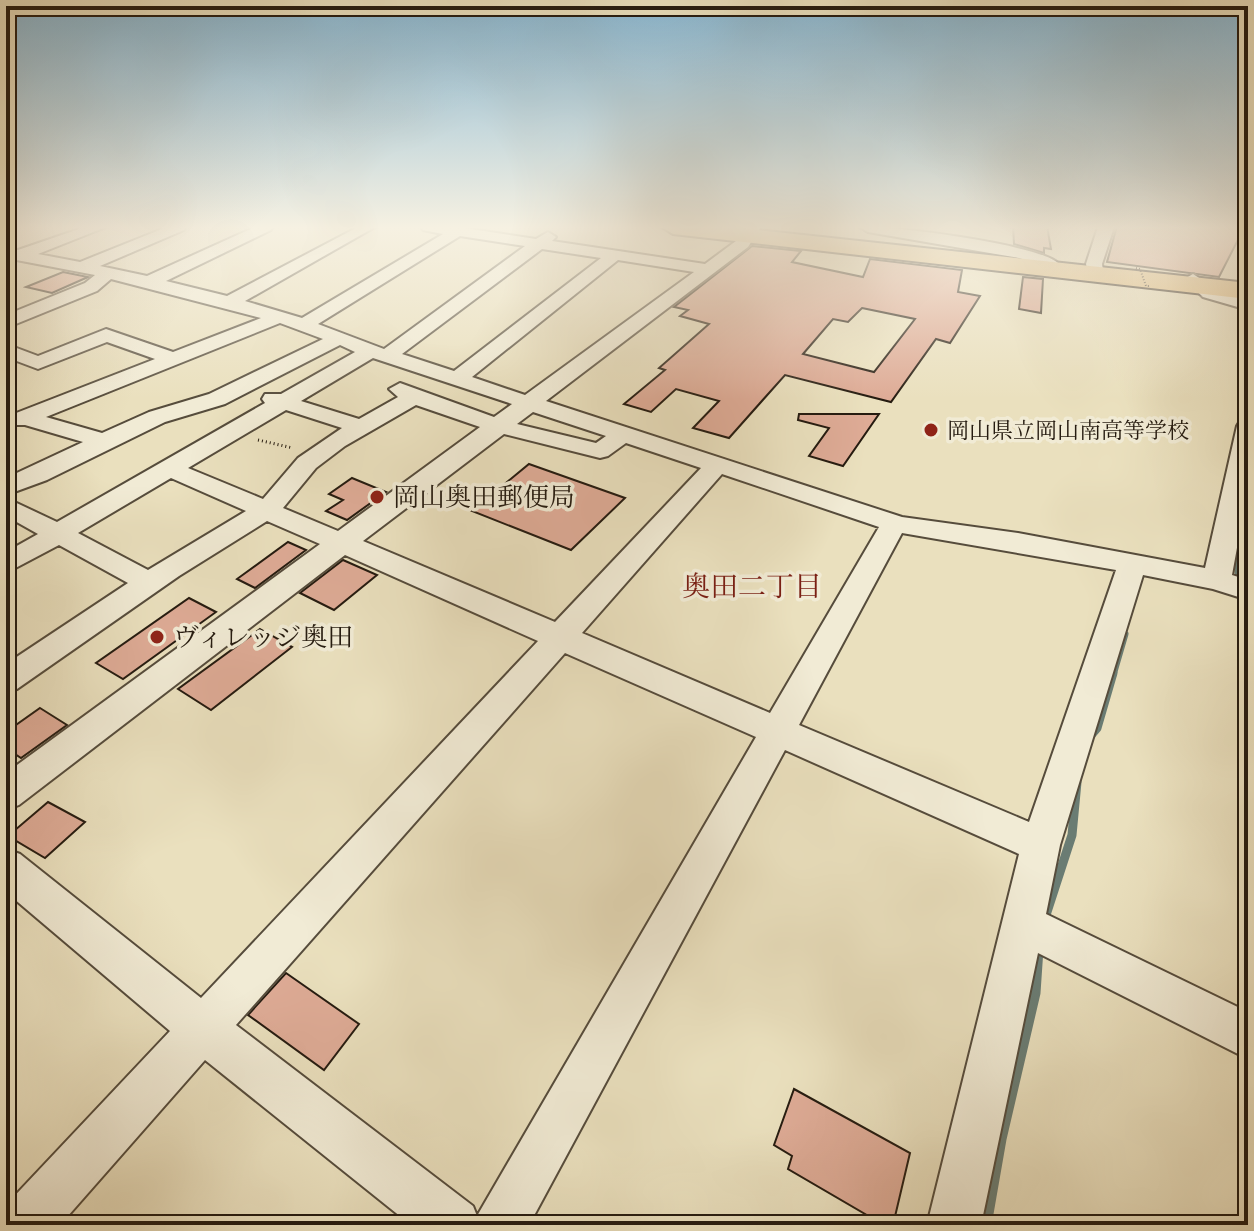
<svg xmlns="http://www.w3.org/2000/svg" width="1254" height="1231" viewBox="0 0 1254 1231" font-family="'IM FELL French Canon','Noto Serif JP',serif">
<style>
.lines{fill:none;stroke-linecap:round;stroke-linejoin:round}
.stream-far2{stroke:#6a7c73;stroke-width:7}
.stream-far1{stroke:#6a7c73;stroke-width:9}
.stream{stroke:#6a7c73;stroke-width:11}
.building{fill:#deab96;stroke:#251b10;stroke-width:2;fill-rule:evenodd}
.minor-casing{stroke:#564c3c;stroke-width:4}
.highway-casing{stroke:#251b10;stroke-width:4}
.path{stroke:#251b10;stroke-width:3;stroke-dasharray:1 3;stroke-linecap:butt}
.minor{fill:#f1ebd5;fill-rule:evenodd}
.highway{fill:#e5c07f;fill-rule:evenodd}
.path-bridge{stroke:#251b10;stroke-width:2;stroke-dasharray:1 2;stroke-linecap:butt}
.poi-dot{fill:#8f2418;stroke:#f1ebd5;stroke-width:3}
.labels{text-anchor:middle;stroke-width:7;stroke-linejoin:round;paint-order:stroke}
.far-poi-label{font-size:22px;fill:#251b10;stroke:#f1ebd5;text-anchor:start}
.poi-label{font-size:26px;fill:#251b10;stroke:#f1ebd5;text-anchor:start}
.neighbourhood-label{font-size:28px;fill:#7a1f14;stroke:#f1ebd5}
</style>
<rect width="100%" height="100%" fill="#eae0be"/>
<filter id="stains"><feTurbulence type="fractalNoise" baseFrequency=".0025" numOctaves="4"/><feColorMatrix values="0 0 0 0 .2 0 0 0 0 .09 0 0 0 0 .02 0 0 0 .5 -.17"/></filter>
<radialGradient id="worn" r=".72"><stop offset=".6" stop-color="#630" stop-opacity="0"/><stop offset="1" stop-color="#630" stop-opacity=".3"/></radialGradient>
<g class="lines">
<g class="stream-far2">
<polyline points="1238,539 1238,580"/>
<polyline points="1113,675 1125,634"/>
</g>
<g class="stream-far1">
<polyline points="1091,735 1097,728 1113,673"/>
<polyline points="1045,918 1072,835 1077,782"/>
</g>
<g class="stream">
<polyline points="1044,921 1045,916"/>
<polyline points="986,1225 1001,1139 1035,993 1038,949"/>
</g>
</g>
<g class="building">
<polygon points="1013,226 1047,226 1051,249 1044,248 1044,253 1014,244"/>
<polygon points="1117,226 1245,226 1219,277 1107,262"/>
<path d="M752,246L801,251L792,262L863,277L870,259L962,270L958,292L980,296L950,343L936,339L891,402L785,375L729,438L693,428L719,401L676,389L651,412L624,404L665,370L659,368L709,324L680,316L688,310L674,307ZM862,308L915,319L874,372L803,354L833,319L848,322Z"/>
<polygon points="63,272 88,277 52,293 26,287"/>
<polygon points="1023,277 1043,279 1041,313 1019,309"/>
<polygon points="799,414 879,414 843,466 809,456 829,428 798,420"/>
<polygon points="529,464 625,498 571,550 472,511"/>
<polygon points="352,478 386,492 347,520 326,511 343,500 329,494"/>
<polygon points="288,542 306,550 255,588 237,579"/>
<polygon points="343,560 377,575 334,610 300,593"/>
<polygon points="189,598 216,612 123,679 96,663"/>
<polygon points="260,629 292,647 211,710 178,689"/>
<polygon points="40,708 67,725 21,758 6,748 6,732"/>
<polygon points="48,802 85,822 45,858 8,836"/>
<polygon points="286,973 359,1024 324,1070 248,1015"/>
<polygon points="794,1089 910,1153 893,1225 884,1225 788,1169 792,1156 774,1145"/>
</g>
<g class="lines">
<g class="minor-casing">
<g id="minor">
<polygon points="6,227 15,227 6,232"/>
<path d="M85,227H106L38,254L80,262L167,227H186L184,230L100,266L147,276L255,227H273L271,230L166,281L227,296L358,227H375L245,301L302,318L443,234L423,230L421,227H458L536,239L548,232L556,237L552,241L705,264L736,241L747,227H761L748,247L546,401L902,517L1018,533L1205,568L1237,426L1240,421L1248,419V488L1232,575L1248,580V600L1213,589L1143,575L1060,845L1046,914L1248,1012V1059L1038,953L981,1225H927L1019,854L785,750L529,1225H411L205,1060L60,1225H6V1205L170,1031L6,892V849L20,854L201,998L538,641L345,555L19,805L6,810V773L320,544L267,521L179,576L17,689L6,692V664L128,583L59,545L6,573V552L38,534L6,516V498L57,522L265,403L262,399L265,394H281L355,352L340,345L225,404L165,422L47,480L6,495V478L83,442L25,425H11L8,420L11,415L155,359L107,342L38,369L6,357V344L38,356L106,329L173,352L261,318L111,279L97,291L6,328V315L85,283L95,275L6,258V248L18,250ZM460,236L525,246L384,349L318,324ZM542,249L601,258L454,371L402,354ZM618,260L694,272L525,395L472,377ZM280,323L323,339L209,394L149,412L102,433L46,417ZM373,358L512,404L494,417L400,383L389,389L398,397L359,419L301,401ZM416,405L480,427L338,531L283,508L316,468L345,446ZM286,410L342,428L298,458L263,499L188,468ZM533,412L606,436L596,443L517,424ZM504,434L600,458L608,456L626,443L701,468L555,622L363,541ZM722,474L879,527L770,713L582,633ZM171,478L246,511L148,570L78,533ZM902,533L1116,570L1029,822L799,725ZM565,653L756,737L477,1216L473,1206L236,1025Z"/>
<path d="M860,227C891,225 1039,245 1058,263L1050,268L1019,258L868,232Z"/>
<polygon points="1098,227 1114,227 1102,264 1104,275 1096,280 1088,275 1086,264"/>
<polygon points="1193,274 1216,289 1248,300 1248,310 1203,297 1184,279"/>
</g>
</g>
<g class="highway-casing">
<polygon id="highway" points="662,227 729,227 1248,283 1248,299 673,234"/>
</g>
<polyline class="path" points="258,440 293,448"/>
<use href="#minor" class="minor"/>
<use href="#highway" class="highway"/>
<polyline class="path-bridge" points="1136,268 1140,269 1146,286 1150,286"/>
</g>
<linearGradient id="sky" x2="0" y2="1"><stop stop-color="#88b8d4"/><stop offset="0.57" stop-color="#f6f1e2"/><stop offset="1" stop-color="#f6f1e2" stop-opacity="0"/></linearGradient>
<rect width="1254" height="399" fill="url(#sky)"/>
<g class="poi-dot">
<circle cx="931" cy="430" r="8"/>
<circle cx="377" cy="497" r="8"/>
<circle cx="157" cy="637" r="8"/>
</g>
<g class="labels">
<g class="far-poi-label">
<text x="947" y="438">岡山県立岡山南高等学校</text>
</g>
<g class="poi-label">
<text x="393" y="506">岡山奥田郵便局</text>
<text x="173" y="646">ヴィレッジ奥田</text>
</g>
<g class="neighbourhood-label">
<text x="752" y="596">奥田二丁目</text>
</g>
</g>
<rect width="1254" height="1231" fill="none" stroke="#eae0be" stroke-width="32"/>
<rect x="8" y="8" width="1238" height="1215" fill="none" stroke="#251b10" stroke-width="4"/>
<rect x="16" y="16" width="1222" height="1199" fill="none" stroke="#251b10" stroke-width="2"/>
<rect width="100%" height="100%" filter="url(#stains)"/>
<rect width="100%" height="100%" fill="url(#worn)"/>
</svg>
